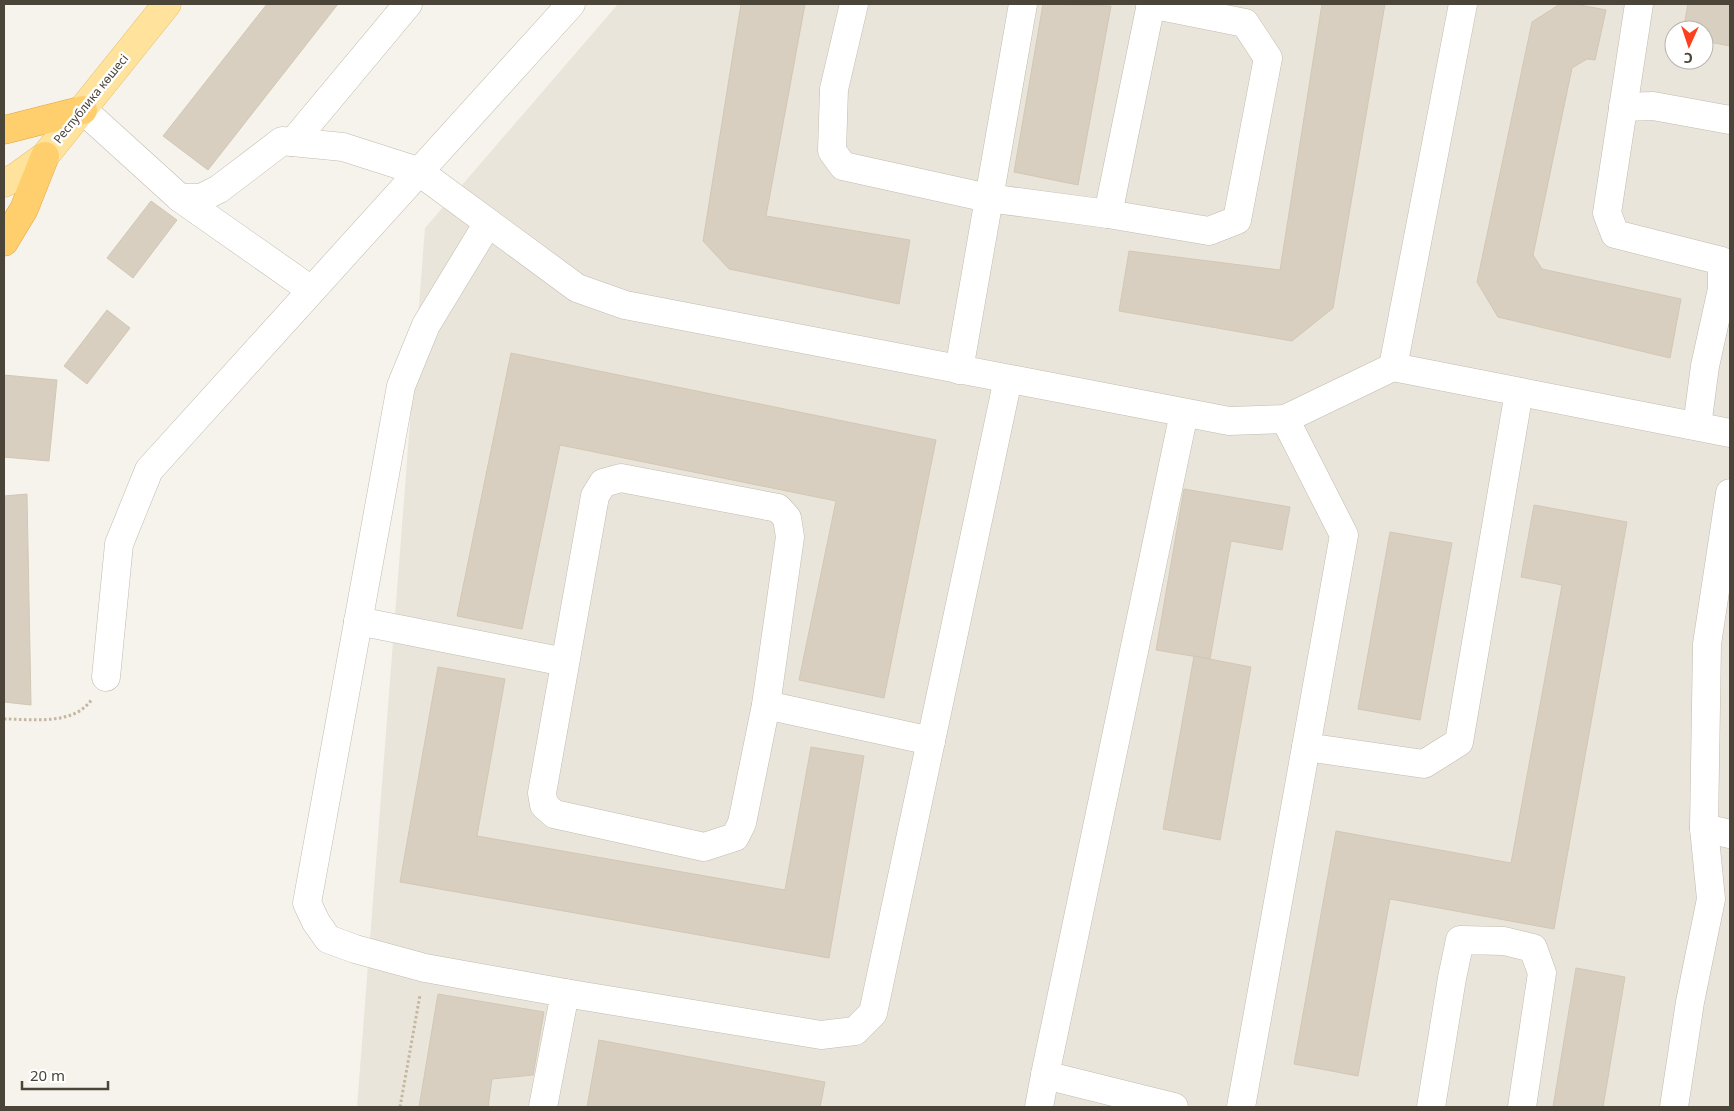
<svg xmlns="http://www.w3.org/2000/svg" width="1734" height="1111" viewBox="0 0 1734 1111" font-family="'Noto Sans',sans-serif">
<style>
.residential{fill:#eae5da;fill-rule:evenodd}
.building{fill:#d8cfc1;stroke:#d3c7b4}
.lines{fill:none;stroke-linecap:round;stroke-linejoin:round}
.minor-casing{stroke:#c2bbae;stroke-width:29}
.major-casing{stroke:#e6c16a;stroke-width:29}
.highway-casing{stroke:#e0a43c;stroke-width:29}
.path{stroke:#c4b79f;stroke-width:3;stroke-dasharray:2.5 2.5;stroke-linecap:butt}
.minor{stroke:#fff;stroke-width:28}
.major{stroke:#ffe39c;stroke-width:28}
.highway{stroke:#ffcf6e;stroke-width:28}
.labels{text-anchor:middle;stroke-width:5;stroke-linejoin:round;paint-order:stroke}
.street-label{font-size:12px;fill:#4b4439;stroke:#fff}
</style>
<rect width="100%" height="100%" fill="#f6f3ec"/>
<path class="residential" d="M618,4H1730V1107H357L425,228ZM1674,30H1704V60H1674Z"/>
<g class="building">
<polygon points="267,4 338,4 208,170 163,136"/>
<polygon points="741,4 805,4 766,216 910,240 899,304 729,269 703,241"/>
<polygon points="1043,4 1111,6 1078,185 1014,172"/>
<polygon points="1322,4 1385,4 1333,308 1292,341 1119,311 1129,251 1280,270"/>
<polygon points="1560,4 1575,4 1606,10 1595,60 1587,59 1572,68 1533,255 1542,269 1681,299 1670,358 1498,317 1477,282 1532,22"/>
<polygon points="1688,4 1730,4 1730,46 1704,41 1704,30 1683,30"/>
<polygon points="151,201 177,220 133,278 107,258"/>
<polygon points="107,310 130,328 87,384 64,366"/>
<polygon points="511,353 936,440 884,698 799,680 836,501 560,445 522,629 457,616"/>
<polygon points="4,375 57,380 49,461 4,457"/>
<polygon points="1184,489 1290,507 1282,550 1231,541 1210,659 1156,650"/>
<polygon points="27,494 31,705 4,702 4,496"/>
<polygon points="1534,505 1627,522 1554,929 1390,899 1358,1076 1294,1064 1336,831 1511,863 1562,585 1521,577"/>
<polygon points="1390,532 1452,543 1420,720 1358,709"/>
<polygon points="1194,656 1251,667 1220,840 1163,829"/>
<polygon points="438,667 505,679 477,836 785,890 811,747 864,756 829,958 400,882"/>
<polygon points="1576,968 1625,977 1603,1107 1553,1107"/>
<polygon points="438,994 544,1012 533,1075 492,1079 488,1107 419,1107"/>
<polygon points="599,1040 825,1082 820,1107 587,1107"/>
</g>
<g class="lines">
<g class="minor-casing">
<g id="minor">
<polyline points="854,4 834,89 832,151 843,166 988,198 1108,214 1209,231 1237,220 1268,58 1245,23 1150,4"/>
<polyline points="1639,4 1607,213 1615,234 1722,261 1722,289 1705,366 1697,426"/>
<polyline points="1623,107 1653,106 1730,120"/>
<polyline points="83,110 180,198 201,198 219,189 282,141 343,147 418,171 577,288 625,305 1229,421 1285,419 1393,367 1730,433"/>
<polyline points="293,142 408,4"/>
<polyline points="180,198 311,290"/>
<polyline points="1108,214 1151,4"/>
<polyline points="488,223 426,325 401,386 307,903 316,922 328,939 355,949 425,968 565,993 543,1107"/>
<polyline points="1393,367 1463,4"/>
<polyline points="959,370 1023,4"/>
<polyline points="1285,419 1344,535 1306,747 1424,764 1459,742 1519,392"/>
<polygon points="621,478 778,508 787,518 790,537 766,705 742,823 735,837 704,847 554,814 544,805 542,793 595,496 603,483"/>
<polyline points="1730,493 1707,644 1704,828 1730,834"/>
<polyline points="358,621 565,662"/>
<polyline points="106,677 119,544 149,470 571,4"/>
<polyline points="766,705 931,741"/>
<polyline points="565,993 821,1035 855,1031 873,1013 1008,379"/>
<polyline points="1039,1107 1045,1075"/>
<polyline points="1174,1107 1045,1075 1184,413"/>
<polyline points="1241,1107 1306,747"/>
<polyline points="1431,1107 1452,978 1460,940 1504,941 1533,948 1542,973 1522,1107"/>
<polyline points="1674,1107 1690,1002 1711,899 1704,828"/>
</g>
</g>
<g class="major-casing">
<polyline id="major" points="4,183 16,177 45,156 167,4"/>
</g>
<g class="highway-casing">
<g id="highway">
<polyline points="4,130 83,110"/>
<polyline points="4,242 24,209 45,156"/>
</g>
</g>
<g class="path">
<path d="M4,719C32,719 74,726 92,699"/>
<polyline points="400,1107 420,995"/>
</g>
<use href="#minor" class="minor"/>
<use href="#major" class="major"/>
<use href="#highway" class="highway"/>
</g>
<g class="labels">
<g class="street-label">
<text transform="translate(91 99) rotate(-51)" y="4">Республика көшесі</text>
</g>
</g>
<rect width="1734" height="1111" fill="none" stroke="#4b4439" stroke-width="10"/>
<g transform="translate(1689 45) rotate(183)"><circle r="24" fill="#ffffff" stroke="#b7b4b0"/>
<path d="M0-4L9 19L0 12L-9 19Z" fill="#fc3f1d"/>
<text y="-8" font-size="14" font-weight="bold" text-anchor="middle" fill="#4b4439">С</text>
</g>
<path d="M22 1081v8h86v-8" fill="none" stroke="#4b4439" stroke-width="2.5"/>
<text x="30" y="1081" font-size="15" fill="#4b4439" stroke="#ffffff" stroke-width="4" paint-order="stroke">20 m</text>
</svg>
